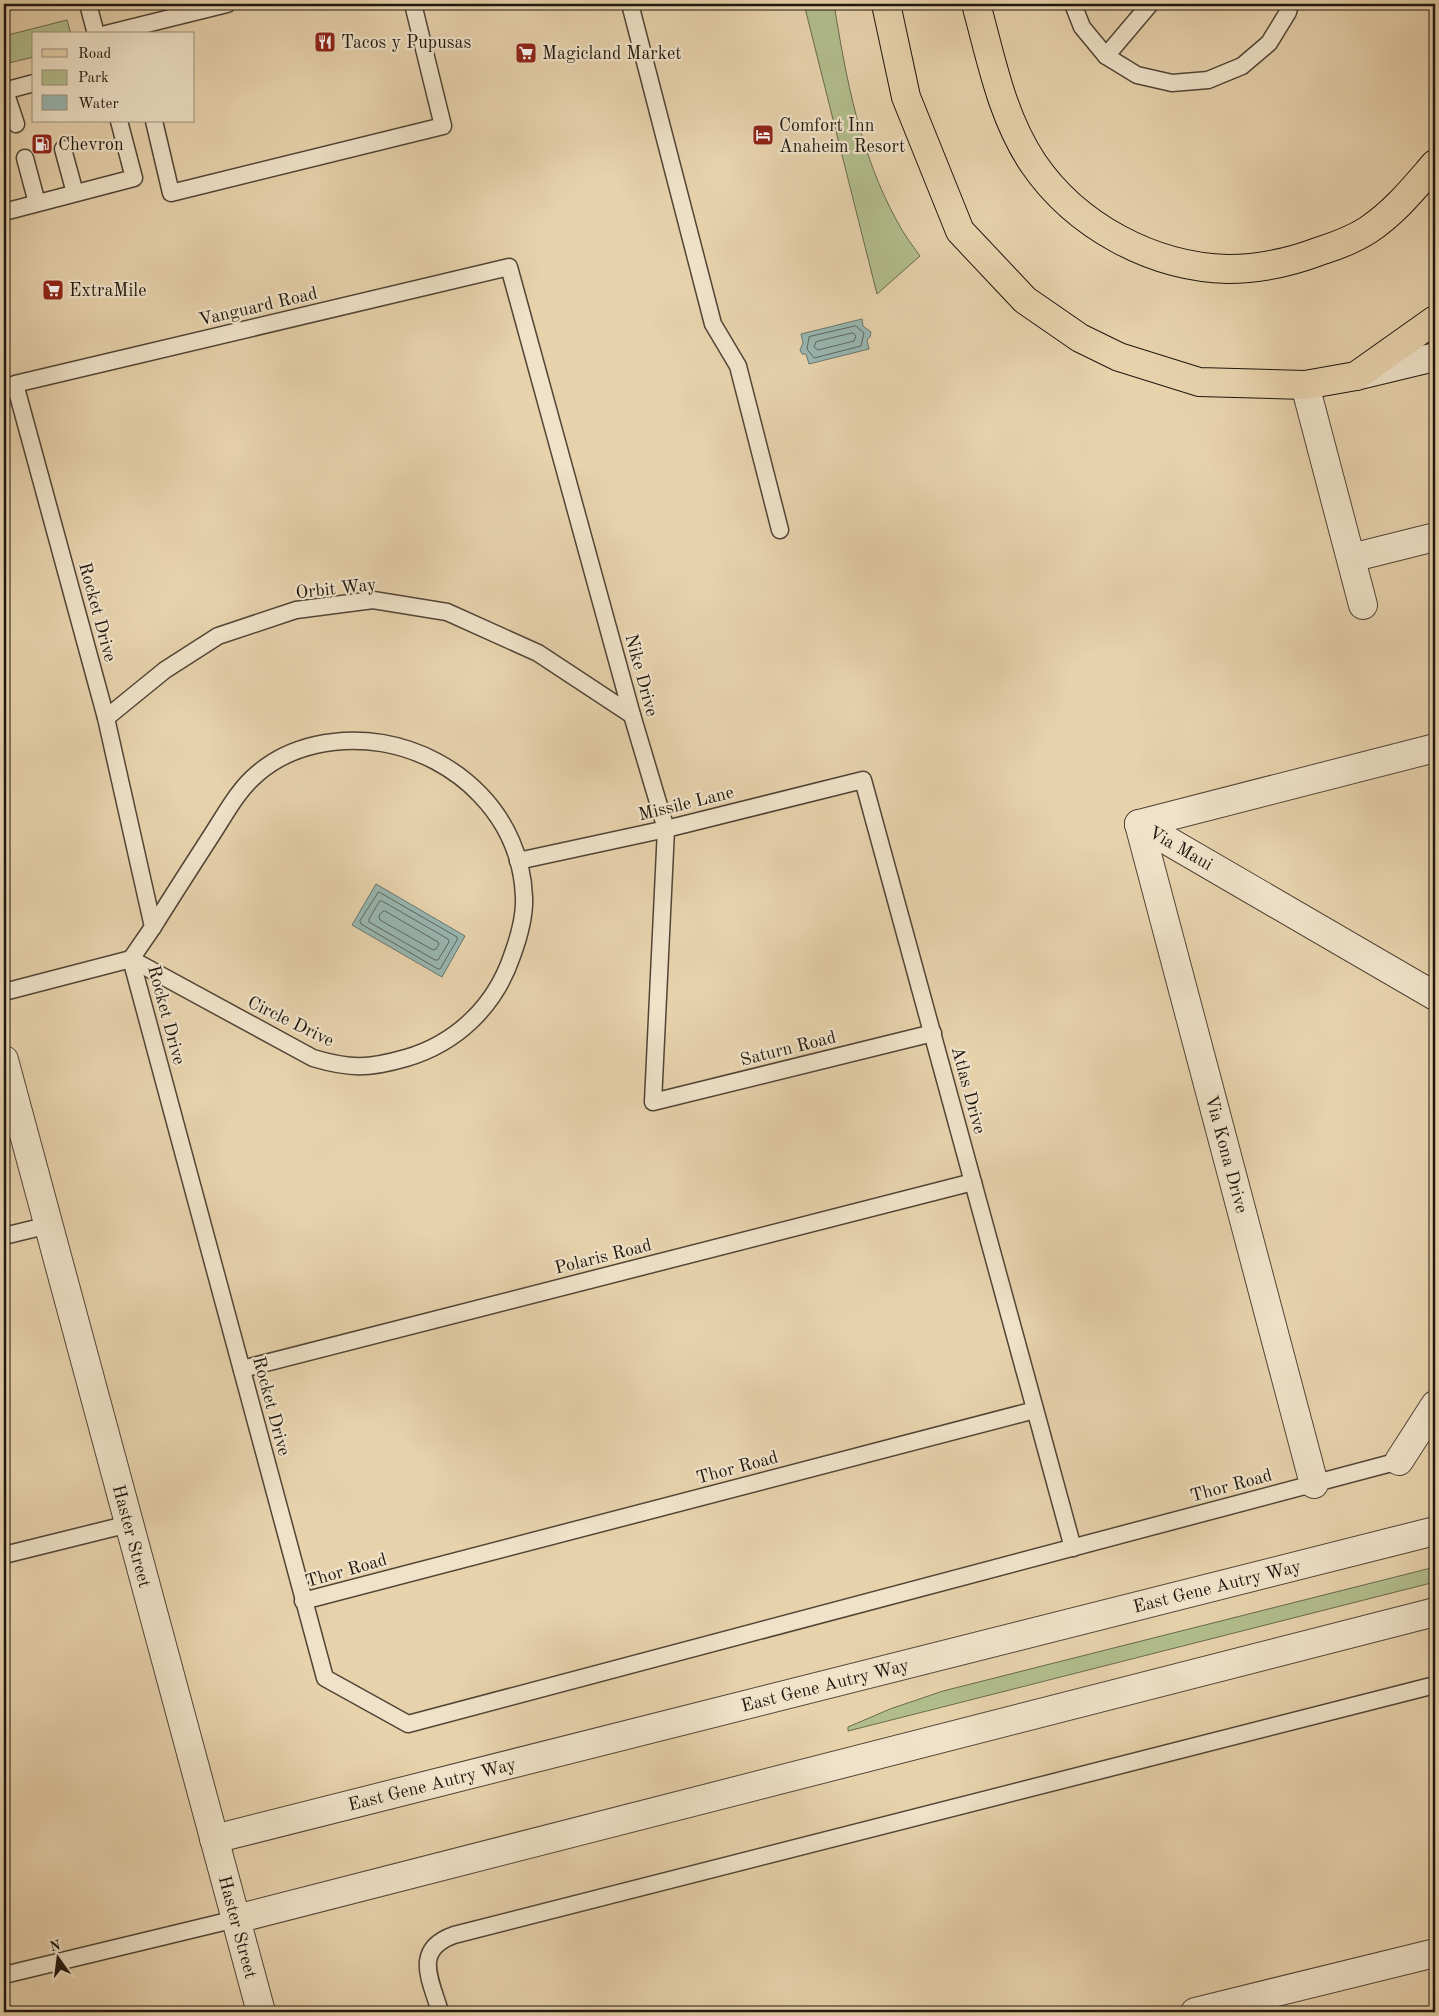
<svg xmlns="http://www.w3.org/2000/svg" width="1439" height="2016" viewBox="0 0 1439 2016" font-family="'Old Standard TT',serif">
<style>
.green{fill:#b2bd8c;stroke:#686a4d}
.water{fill:#98b6b0;stroke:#68766f}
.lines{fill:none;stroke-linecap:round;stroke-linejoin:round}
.shore{stroke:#5c665f;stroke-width:1}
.service-casing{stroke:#514536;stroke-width:19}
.minor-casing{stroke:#514536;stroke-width:30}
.tertiary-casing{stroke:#514536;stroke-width:30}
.secondary-casing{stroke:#1f160e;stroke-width:30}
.primary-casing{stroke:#1f160e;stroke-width:30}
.motorway-casing{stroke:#1f160e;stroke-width:30}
.service{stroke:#efe2c9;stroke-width:16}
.minor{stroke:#efe2c9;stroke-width:28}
.tertiary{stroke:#efe2c9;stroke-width:28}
.secondary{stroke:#efe2c9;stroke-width:28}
.primary{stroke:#e7d2ac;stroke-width:28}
.motorway{stroke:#e7d2ac;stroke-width:28}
.labels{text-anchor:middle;stroke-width:4.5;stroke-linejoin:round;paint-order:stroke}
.poi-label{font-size:18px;fill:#1f160e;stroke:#efe2c9;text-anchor:start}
.street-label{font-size:18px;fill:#1f160e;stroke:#efe2c9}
</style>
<rect width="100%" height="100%" fill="#e7d2ac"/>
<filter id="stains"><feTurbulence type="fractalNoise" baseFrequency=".004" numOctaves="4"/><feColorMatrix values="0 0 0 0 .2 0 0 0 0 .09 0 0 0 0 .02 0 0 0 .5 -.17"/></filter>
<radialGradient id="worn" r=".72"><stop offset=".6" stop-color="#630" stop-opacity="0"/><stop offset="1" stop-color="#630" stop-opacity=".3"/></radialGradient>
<g class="green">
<path d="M804,4H834C846,78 860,154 897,221C903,233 912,245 920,256L877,294Z"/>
<polygon points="67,20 71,34 34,34 34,57 4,64 4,36"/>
<polygon points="1435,1567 1435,1582 848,1731 848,1727 890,1709 943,1691"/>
</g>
<g class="water">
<polygon points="862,319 863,326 871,332 870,337 867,340 869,349 809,364 806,354 802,354 800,350 803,343 801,334"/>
<polygon points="376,884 465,936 442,977 352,925"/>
</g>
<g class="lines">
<g class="shore">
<polygon points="856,326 864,333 861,346 814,358 807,349 809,337"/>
<polygon points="853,333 856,336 854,341 818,350 814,347 816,342"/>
<polygon points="379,892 457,937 457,940 440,969 438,969 361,924 360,921"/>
<polygon points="382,901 448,939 449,942 438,960 435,960 369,922 369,919 379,902"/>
<polygon points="385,911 438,942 439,944 436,949 433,950 380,920 379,916 382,912"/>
</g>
<g class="service-casing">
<g id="service">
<polyline points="88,4 96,34"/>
<polyline points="630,4 713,324 738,366 780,530"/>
<polyline points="1073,4 1082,27 1106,56 1137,75 1172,83 1208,80 1242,66 1269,43 1288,12 1290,4"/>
<polyline points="106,34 227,4"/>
<polyline points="1106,56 1150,4"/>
<polyline points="4,91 34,83"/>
<polyline points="5,91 16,124"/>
<polyline points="154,121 171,193 443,126 413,4"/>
<polyline points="63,149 75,193"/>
<polyline points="25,158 37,203"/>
<polyline points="4,212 134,178 119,121"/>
<polyline points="106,718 165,670 218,636 296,610 373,600 447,612 538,653 632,715"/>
<polyline points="518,861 666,829 863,780 1073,1548"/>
<path d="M4,992L131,959L313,1058C350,1069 368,1069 406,1058C457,1043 495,1006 512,956C519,937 525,917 524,897C521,817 458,756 382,743C338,736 290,745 257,774C238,790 226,813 213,833C193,864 173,895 153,927"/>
<polyline points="933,1033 653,1102 666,829 632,715 509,267 15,384 106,718 153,927 131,959 325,1678 408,1724 1399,1461"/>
<polyline points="4,1236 49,1225"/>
<polyline points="242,1369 973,1182"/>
<polyline points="4,1555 129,1524"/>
<polyline points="303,1601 1035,1410"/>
<polyline points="4,1975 236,1919"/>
<path d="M440,2012C431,1980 412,1950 454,1935L1435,1685"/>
</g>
</g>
<g class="minor-casing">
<g id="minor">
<polyline points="1305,385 1363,605"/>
<polyline points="1351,558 1435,537"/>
<polyline points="1139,824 1314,1484"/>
<polyline points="1139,824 1435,996"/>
<polyline points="1139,824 1435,748"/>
<polyline points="1399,1461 1435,1405"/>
<polyline points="1195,2012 1435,1953"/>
</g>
</g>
<g class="tertiary-casing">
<g id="tertiary">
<polyline points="4,1060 261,2012"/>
<polyline points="214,1839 1435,1531"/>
<polyline points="236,1919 1435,1612"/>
</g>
</g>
<g class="secondary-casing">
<polyline id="secondary" points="1356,376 1435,357"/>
</g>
<g class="primary-casing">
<polyline id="primary" points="886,4 906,97 960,231 1025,300 1080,338 1119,357 1199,382 1305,385 1356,376"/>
</g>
<g class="motorway-casing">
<g id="motorway">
<path d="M976,4C991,58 1001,115 1033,163C1076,226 1152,267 1228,269C1259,269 1291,262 1320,251C1336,246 1354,239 1368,230C1395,212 1414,188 1435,164"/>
<polyline points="1356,376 1435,320"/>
</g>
</g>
<use href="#service" class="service"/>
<use href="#minor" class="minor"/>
<use href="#tertiary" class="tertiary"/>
<use href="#secondary" class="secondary"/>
<use href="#primary" class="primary"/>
<use href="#motorway" class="motorway"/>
</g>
<defs>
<g id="restaurant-square" transform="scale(1.125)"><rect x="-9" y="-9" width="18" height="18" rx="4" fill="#8f2418" stroke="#efe2c9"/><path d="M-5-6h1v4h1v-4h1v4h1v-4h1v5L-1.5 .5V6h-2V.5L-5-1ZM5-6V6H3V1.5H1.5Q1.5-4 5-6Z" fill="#fff"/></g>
<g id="supermarket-square" transform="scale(1.125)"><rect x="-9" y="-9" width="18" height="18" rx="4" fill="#8f2418" stroke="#efe2c9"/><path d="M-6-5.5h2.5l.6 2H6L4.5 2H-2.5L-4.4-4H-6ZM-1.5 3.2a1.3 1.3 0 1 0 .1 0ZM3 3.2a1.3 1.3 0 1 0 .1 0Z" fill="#fff"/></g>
<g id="hotel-square" transform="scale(1.125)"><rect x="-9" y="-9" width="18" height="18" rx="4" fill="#8f2418" stroke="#efe2c9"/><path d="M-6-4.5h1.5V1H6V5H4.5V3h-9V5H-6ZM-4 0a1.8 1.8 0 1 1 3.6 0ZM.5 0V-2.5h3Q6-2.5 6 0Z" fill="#fff"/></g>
<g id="fuel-square" transform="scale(1.125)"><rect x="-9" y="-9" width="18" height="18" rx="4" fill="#8f2418" stroke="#efe2c9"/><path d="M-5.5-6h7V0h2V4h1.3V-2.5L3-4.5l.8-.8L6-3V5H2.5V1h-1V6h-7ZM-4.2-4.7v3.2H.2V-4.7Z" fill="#fff"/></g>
</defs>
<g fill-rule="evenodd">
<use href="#restaurant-square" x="325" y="42"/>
<use href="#supermarket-square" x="526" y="53"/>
<use href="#hotel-square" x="763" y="135"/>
<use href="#fuel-square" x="42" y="144"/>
<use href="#supermarket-square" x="53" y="290"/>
</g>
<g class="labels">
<g class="poi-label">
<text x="341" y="48">Tacos y Pupusas</text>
<text x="542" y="59">Magicland Market</text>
<text x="779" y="131">Comfort Inn<tspan x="779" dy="21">Anaheim Resort</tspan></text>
<text x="58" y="150">Chevron</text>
<text x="69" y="296">ExtraMile</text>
</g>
<g class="street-label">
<text transform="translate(258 306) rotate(-13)" y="6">Vanguard Road</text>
<text transform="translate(336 588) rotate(-6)" y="6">Orbit Way</text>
<text transform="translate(98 612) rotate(75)" y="6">Rocket Drive</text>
<text transform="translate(642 675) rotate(75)" y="6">Nike Drive</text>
<text transform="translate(686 803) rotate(-14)" y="6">Missile Lane</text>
<text transform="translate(1181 848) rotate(30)" y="6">Via Maui</text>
<text transform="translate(167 1015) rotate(75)" y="6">Rocket Drive</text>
<text transform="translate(291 1021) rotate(26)" y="6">Circle Drive</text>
<text transform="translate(788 1048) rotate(-14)" y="6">Saturn Road</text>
<text transform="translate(969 1090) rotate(75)" y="6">Atlas Drive</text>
<text transform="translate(1227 1154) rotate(75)" y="6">Via Kona Drive</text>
<text transform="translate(603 1256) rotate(-14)" y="6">Polaris Road</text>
<text transform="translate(272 1406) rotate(75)" y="6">Rocket Drive</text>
<text transform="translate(737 1467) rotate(-15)" y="6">Thor Road</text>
<text transform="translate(1231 1485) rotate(-15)" y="6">Thor Road</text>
<text transform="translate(132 1536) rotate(75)" y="6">Haster Street</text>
<text transform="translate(346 1570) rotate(-16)" y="6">Thor Road</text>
<text transform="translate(1217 1586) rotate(-14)" y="6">East Gene Autry Way</text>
<text transform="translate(825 1685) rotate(-14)" y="6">East Gene Autry Way</text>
<text transform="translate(432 1784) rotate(-14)" y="6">East Gene Autry Way</text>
<text transform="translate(238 1927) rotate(75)" y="6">Haster Street</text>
</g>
</g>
<rect width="1439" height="2016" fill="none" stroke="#e7d2ac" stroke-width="20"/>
<rect x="5" y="5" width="1429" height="2006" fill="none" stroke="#1f160e" stroke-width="2.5"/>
<rect x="10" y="10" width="1419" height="1996" fill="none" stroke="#1f160e"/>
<rect x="32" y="32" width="162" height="90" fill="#efe2c9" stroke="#9c907e"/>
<rect x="42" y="49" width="25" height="8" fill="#e7d2ac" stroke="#9c907e"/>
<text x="78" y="58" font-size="15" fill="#1f160e">Road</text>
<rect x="42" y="70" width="25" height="15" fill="#b2bd8c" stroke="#9c907e"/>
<text x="78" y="82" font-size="15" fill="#1f160e">Park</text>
<rect x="42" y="95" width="25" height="15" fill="#98b6b0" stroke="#9c907e"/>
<text x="78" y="108" font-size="15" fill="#1f160e">Water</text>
<g transform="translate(58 1958) rotate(346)" stroke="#efe2c9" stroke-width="4" paint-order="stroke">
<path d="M0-4L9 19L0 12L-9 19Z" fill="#1f160e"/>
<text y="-8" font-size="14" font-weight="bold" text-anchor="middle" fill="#1f160e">N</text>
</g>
<rect width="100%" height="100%" filter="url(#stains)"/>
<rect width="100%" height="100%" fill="url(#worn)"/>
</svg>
